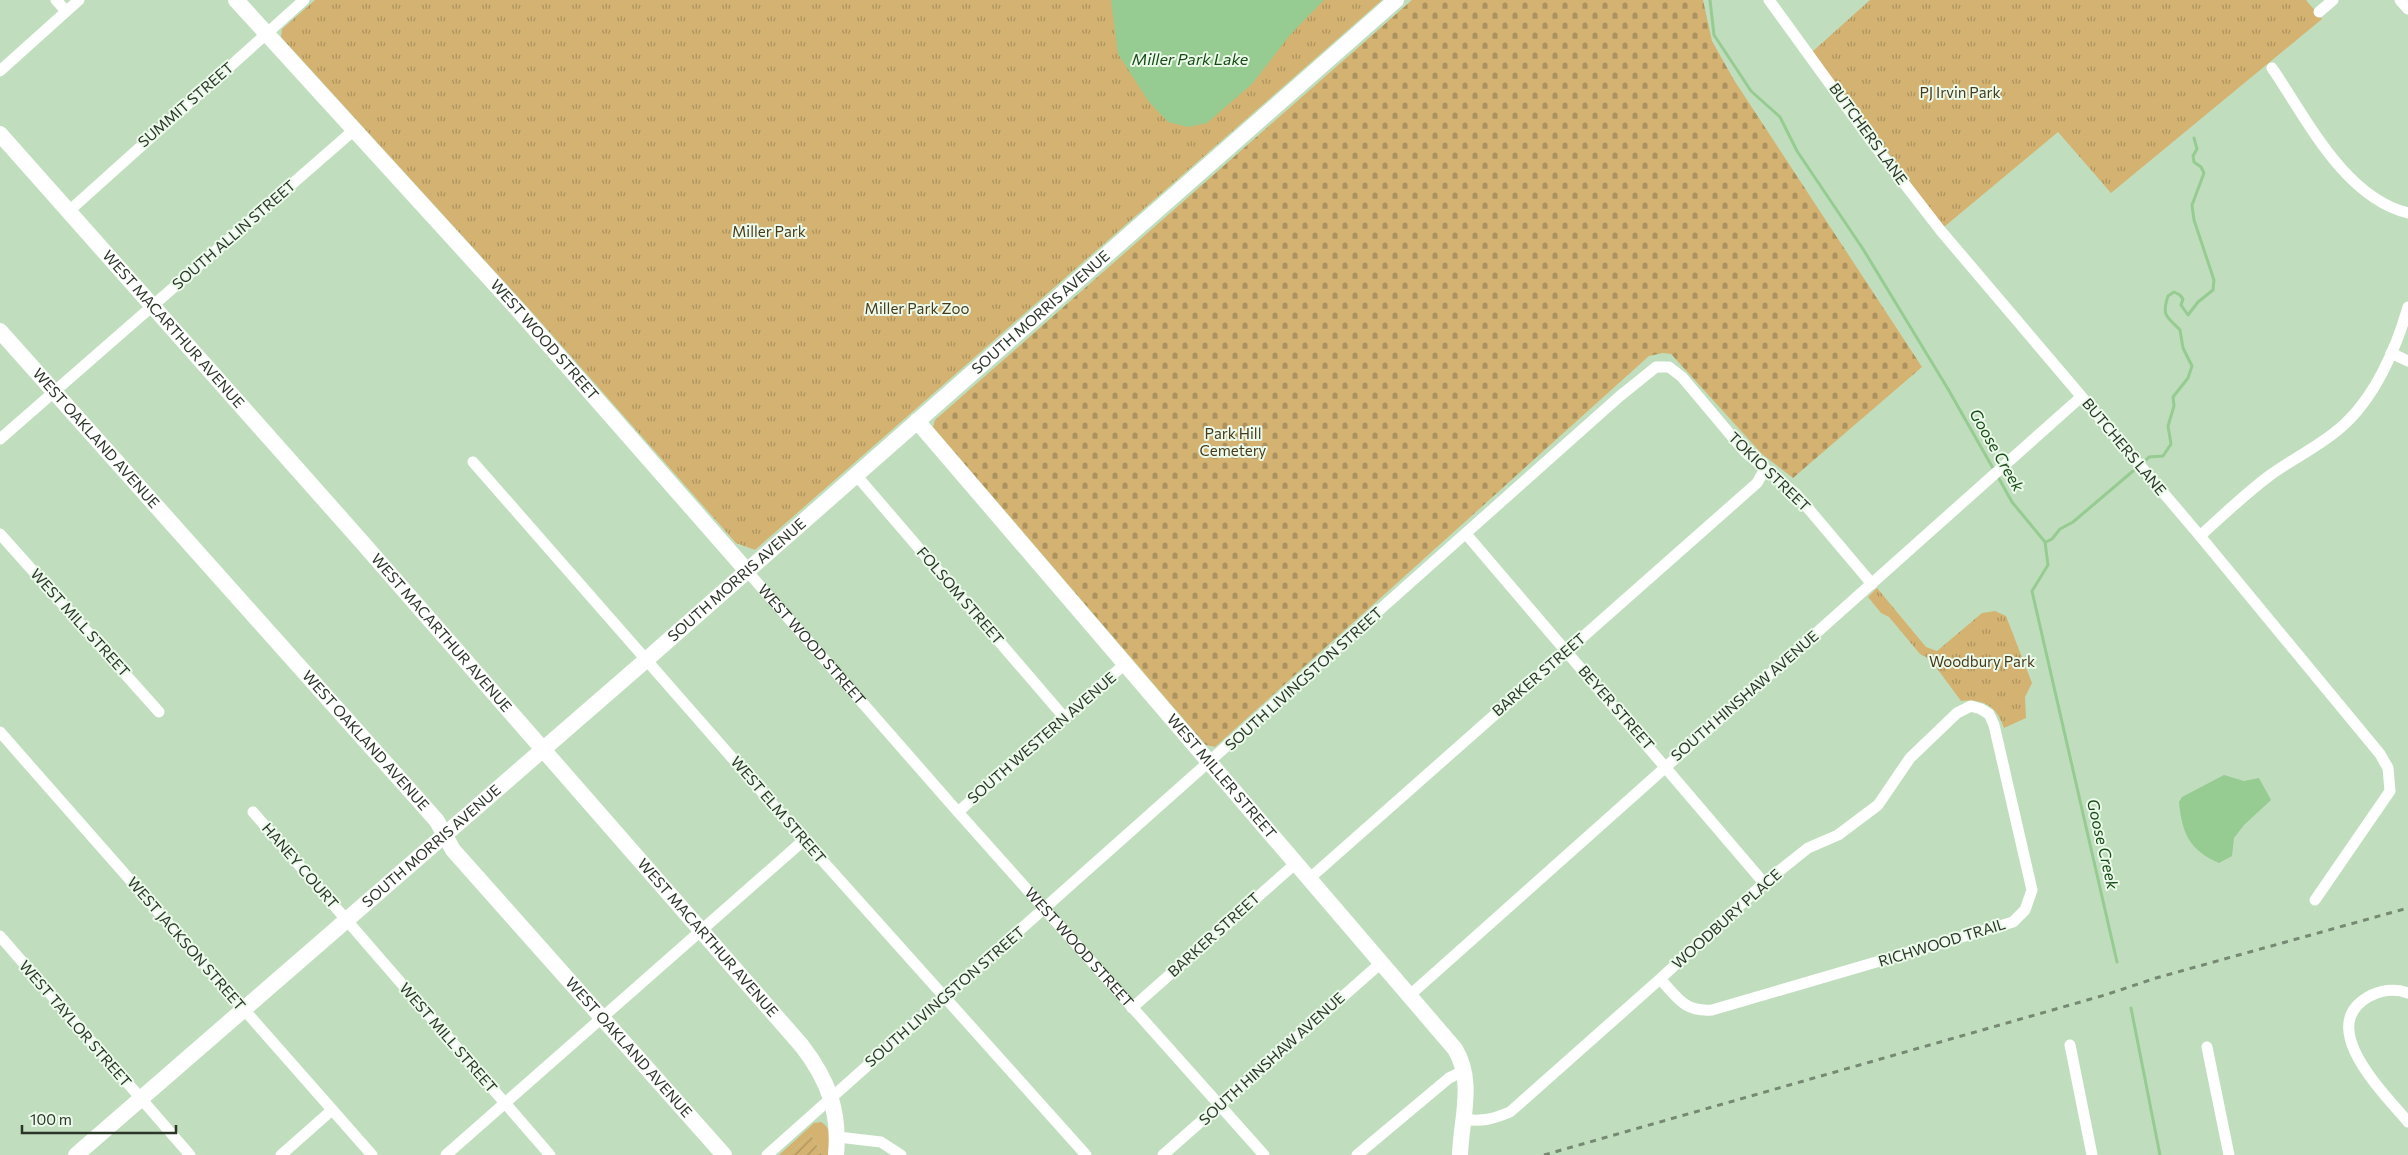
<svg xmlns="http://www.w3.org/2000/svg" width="2408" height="1155" viewBox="0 0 2408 1155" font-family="Commissioner,sans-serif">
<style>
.grass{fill:#d4b372}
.cemetery{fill:url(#cemetery-stones)}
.park{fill:url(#park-tufts)}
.garden{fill:url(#garden-furrows)}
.water{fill:#96cb91}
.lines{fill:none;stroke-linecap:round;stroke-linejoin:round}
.stream{stroke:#96cb91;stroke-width:3}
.street{stroke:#fff;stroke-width:11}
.secondary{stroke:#fff;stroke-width:16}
.rail{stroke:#758973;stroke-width:3;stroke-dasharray:6 6;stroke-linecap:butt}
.labels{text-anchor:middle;stroke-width:4;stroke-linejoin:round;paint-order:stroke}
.park-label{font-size:15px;fill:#48391a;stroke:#ebfaea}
.street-label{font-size:15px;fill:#2b3629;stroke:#ebfaea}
.water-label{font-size:16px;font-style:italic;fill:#154b14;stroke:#ebfaea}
</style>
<defs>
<pattern id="cemetery-stones" width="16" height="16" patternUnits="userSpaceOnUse" patternTransform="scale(1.25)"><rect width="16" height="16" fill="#d4b372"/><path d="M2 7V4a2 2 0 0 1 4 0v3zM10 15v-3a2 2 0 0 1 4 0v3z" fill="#ac925e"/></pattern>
<pattern id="park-tufts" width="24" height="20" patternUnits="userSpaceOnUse" patternTransform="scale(1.25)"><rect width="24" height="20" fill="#d4b372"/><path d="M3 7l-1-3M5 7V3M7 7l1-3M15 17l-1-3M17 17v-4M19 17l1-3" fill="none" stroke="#ac925e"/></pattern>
<pattern id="garden-furrows" width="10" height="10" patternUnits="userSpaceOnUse" patternTransform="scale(1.25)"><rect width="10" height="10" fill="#d4b372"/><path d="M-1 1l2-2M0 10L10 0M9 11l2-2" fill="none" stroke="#ac925e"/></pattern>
</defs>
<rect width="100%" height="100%" fill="#c0debe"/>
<path class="grass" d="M821,1122C833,1128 829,1143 828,1155H822L811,1135L788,1155H779L814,1123Z"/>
<polygon class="cemetery" points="1412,0 1703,0 1712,41 1734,80 1922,367 1793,478 1762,454 1671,354 1663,353 1649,356 1215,747 1206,745 933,427 935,420"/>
<g class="park">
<polygon points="315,0 1382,0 755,550 736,543 530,310 281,37 282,29"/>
<polygon points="1870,0 2306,0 2322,19 2111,193 2058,132 1944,227 1812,52"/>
<path d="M1877,588L1926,647L1937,651L1982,613L1995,611L2006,616L2032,683L2025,697L2026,718L2004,728C1997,706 1983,698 1961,701L1930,659L1920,654L1889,617L1881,613L1868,597Z"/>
</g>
<polygon class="garden" points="811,1135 822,1155 788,1155"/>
<g class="water">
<polygon points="1111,0 1324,0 1290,35 1252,84 1207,123 1188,127 1168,122 1149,102 1118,54"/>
<path d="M2224,775L2244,781L2259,778L2271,800L2244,825L2234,838L2232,856L2219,863C2189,850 2182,833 2179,802L2182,797Z"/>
</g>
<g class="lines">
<g class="stream">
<polyline points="1710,0 1714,35 1751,91 1780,117 1797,151 1863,249 1948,389 1994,470"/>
<path d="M2146,460L2149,457L2163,456L2171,444L2168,426L2174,406L2173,397L2188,378L2192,366L2183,348L2180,330C2168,317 2161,317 2168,296L2174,292L2180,295L2183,299L2181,305L2188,315L2198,302L2213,290L2214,280L2194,220L2192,205L2204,173L2201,167L2194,162L2193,156L2197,149L2194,138"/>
<polyline points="1997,475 2012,502 2045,542 2048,565 2032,591 2117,962"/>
<polyline points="2046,542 2052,539 2060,529 2073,522 2133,471"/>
<polyline points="2131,1008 2160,1155"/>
</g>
<g class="street">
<polyline points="56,0 66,11"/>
<polyline points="1769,0 1872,142 1941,231 2200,536 2380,754 2388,768 2390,791 2315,900"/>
<polyline points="2400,0 2408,9"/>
<polyline points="2319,12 2333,0"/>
<path d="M2272,68C2307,119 2344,197 2408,213"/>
<polyline points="0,71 79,0"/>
<polyline points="69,211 304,0"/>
<polyline points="2391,353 2408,361"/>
<polyline points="0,439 354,130"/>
<polyline points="473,462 804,840 1086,1155"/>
<polyline points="856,475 1064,717"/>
<polyline points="0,534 159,712"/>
<polyline points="1466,534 1764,883"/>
<path d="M2200,536C2222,516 2245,494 2269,476C2292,459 2318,447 2339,429C2374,400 2396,349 2408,307"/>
<path id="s1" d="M747,571L958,812L1264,1155"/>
<polyline points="0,732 372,1155"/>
<polyline points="253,812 550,1155"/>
<polyline points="958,812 1126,663"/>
<polyline points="1310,878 1757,483 1765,469"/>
<polyline points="0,936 190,1155"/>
<path d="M2408,993C2395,988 2380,990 2368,997C2315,1028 2386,1095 2408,1122"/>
<polyline points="1410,995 2081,397"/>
<polyline points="1132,1008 1296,863"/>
<polyline points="2070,1045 2092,1155"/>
<polyline points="2207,1047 2229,1155"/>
<path d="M1464,1119C1482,1122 1493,1119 1510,1112L1660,979L1764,883L1808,848L1838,835L1878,805L1910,758L1957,713L1971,706L1981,709L1989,714L1994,725L2032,890L2025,910L2013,922L1712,1010C1684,1012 1678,998 1660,979"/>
<polyline points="838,1137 881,1142 901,1155"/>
<polyline points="281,1155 332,1110"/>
<polyline points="446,1155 804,840"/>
<polyline points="767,1155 1620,396 1656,367 1669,367 1682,377 1745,452 1796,494 1872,584"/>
<polyline points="1163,1155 1382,962"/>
<polyline points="1357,1155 1449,1078 1465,1070"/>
</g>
<g class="secondary">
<path id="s2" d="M236,0L513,304L747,571"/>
<path id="s3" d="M0,134L361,541L802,1046C828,1080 840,1111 836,1155"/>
<path id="s4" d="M0,331L422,804L437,821L453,850L724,1155"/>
<path id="s5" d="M917,421L1455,1049C1475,1082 1461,1119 1460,1155"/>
<path id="s6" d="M76,1155L646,660L1396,0"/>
</g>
<polyline class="rail" points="1544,1155 2105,995 2156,978 2408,908"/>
</g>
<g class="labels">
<g class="park-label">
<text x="1960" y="98">PJ Irvin Park</text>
<text x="769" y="237">Miller Park</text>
<text x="917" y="314">Miller Park Zoo</text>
<text x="1233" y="439">Park Hill<tspan x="1233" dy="17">Cemetery</tspan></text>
<text x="1982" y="667">Woodbury Park</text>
</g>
<g class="street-label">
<text transform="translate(186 105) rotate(-41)" y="5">SUMMIT STREET</text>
<text transform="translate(1868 134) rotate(54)" y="5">BUTCHERS LANE</text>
<text transform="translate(234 235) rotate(-41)" y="5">SOUTH ALLIN STREET</text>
<text dy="5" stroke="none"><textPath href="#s6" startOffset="1281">SOUTH MORRIS AVENUE</textPath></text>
<text dy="5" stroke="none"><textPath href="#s3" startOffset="261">WEST MACARTHUR AVENUE</textPath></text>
<text dy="5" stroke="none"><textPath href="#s2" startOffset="459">WEST WOOD STREET</textPath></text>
<text dy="5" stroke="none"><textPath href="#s4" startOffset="144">WEST OAKLAND AVENUE</textPath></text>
<text transform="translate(2124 447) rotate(50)" y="5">BUTCHERS LANE</text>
<text transform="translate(1769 472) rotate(44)" y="5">TOKIO STREET</text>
<text dy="5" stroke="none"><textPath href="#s6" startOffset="876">SOUTH MORRIS AVENUE</textPath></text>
<text transform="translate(960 596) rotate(49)" y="5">FOLSOM STREET</text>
<text transform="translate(80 623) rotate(48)" y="5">WEST MILL STREET</text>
<text dy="5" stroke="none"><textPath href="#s3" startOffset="666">WEST MACARTHUR AVENUE</textPath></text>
<text dy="5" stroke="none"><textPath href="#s1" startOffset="98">WEST WOOD STREET</textPath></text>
<text transform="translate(1539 675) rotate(-41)" y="5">BARKER STREET</text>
<text transform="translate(1304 679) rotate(-42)" y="5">SOUTH LIVINGSTON STREET</text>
<text transform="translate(1745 696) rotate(-41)" y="5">SOUTH HINSHAW AVENUE</text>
<text transform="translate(1616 708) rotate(49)" y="5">BEYER STREET</text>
<text transform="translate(1042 738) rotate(-41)" y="5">SOUTH WESTERN AVENUE</text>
<text dy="5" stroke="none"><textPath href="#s4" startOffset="549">WEST OAKLAND AVENUE</textPath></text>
<text dy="5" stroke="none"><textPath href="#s5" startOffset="468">WEST MILLER STREET</textPath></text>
<text transform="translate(778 810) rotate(49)" y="5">WEST ELM STREET</text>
<text dy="5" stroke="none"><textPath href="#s6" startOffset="471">SOUTH MORRIS AVENUE</textPath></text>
<text transform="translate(300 866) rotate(49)" y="5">HANEY COURT</text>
<text transform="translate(1727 919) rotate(-42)" y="5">WOODBURY PLACE</text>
<text transform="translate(1214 935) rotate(-42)" y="5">BARKER STREET</text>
<text dy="5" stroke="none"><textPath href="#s3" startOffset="1071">WEST MACARTHUR AVENUE</textPath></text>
<text transform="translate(1942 943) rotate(-17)" y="5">RICHWOOD TRAIL</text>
<text transform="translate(186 944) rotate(49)" y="5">WEST JACKSON STREET</text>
<text dy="5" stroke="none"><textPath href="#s1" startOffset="502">WEST WOOD STREET</textPath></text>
<text transform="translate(945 997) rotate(-41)" y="5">SOUTH LIVINGSTON STREET</text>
<text transform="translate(75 1024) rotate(49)" y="5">WEST TAYLOR STREET</text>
<text transform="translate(448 1038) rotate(49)" y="5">WEST MILL STREET</text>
<text dy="5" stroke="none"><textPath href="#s4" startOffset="954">WEST OAKLAND AVENUE</textPath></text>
<text transform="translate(1272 1059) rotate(-42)" y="5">SOUTH HINSHAW AVENUE</text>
</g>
<g class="water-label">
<text x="1190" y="65">Miller Park Lake</text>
<text transform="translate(1997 450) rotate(60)" y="6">Goose Creek</text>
<text transform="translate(2103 844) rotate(77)" y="6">Goose Creek</text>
</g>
</g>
<path d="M22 1125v8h154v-8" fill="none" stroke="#2b3629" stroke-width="2.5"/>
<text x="30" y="1125" font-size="15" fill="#2b3629" stroke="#ebfaea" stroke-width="4" paint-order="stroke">100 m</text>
</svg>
